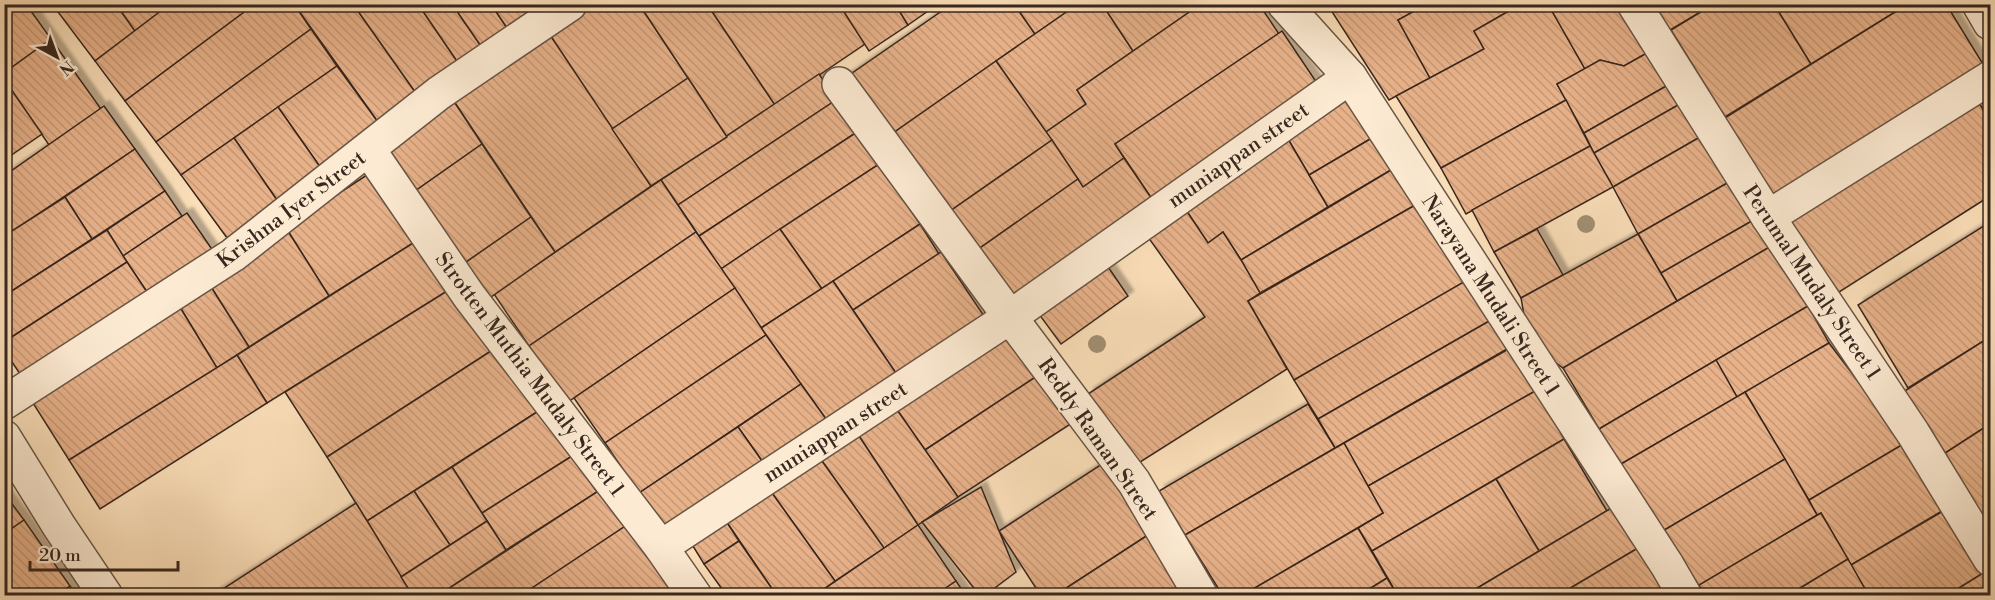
<svg xmlns="http://www.w3.org/2000/svg" width="1995" height="600" viewBox="0 0 1995 600" font-family="'Libre Bodoni',serif">
<style>
.building{fill:url(#building-back-hatch);stroke:#37271e;stroke-width:1.5;filter:url(#shadow)}
.lines{fill:none;stroke-linecap:round;stroke-linejoin:round}
.street-casing{stroke:#685545;stroke-width:36}
.street{stroke:#fcead2;stroke-width:33}
.tree{fill:#a28f73}
.labels{text-anchor:middle;stroke-width:4.5;stroke-linejoin:round;paint-order:stroke}
.street-label{font-size:21px;fill:#37271e;stroke:#fcead2}
</style>
<defs>
<pattern id="building-back-hatch" width="6" height="6" patternUnits="userSpaceOnUse" patternTransform="scale(1.5)"><rect width="6" height="6" fill="#e7b189"/><path d="M-1 5l2 2M0 0l6 6M5-1l2 2" fill="none" stroke="#c79876"/></pattern>
<filter id="shadow"><feDropShadow dx="5.5" dy="-5.5" stdDeviation="1.5" flood-color="#0004"/></filter>
</defs>
<rect width="100%" height="100%" fill="#fbdfb9"/>
<filter id="stains"><feTurbulence type="fractalNoise" baseFrequency=".00333" numOctaves="4"/><feColorMatrix values="0 0 0 0 .2 0 0 0 0 .09 0 0 0 0 .02 0 0 0 .5 -.17"/></filter>
<radialGradient id="worn" r=".72"><stop offset=".6" stop-color="#630" stop-opacity="0"/><stop offset="1" stop-color="#630" stop-opacity=".3"/></radialGradient>
<g class="building">
<polygon points="4,4 26,4 51,39 4,73"/>
<polygon points="52,4 116,4 135,31 95,61"/>
<polygon points="116,4 170,4 135,31"/>
<polygon points="170,4 255,4 125,101 95,61"/>
<polygon points="255,4 294,4 311,29 156,142 125,101"/>
<polygon points="294,4 353,4 418,96 383,129"/>
<polygon points="353,4 418,4 461,67 418,96"/>
<polygon points="418,4 452,4 483,49 461,67"/>
<polygon points="452,4 491,4 509,31 483,49"/>
<polygon points="491,4 547,4 509,31"/>
<polygon points="582,4 639,4 688,78 612,129 546,29"/>
<polygon points="639,4 707,4 775,105 727,137"/>
<polygon points="707,4 839,4 865,44 775,105"/>
<polygon points="839,4 895,4 908,25 869,51"/>
<polygon points="895,4 938,4 908,25"/>
<polygon points="952,4 1014,4 1035,34 886,138 845,78"/>
<polygon points="1014,4 1078,4 1035,34"/>
<polygon points="1078,4 1102,4 1133,51 1077,90 1086,104 1046,132 996,61"/>
<polygon points="1102,4 1201,4 1133,51"/>
<polygon points="1201,4 1259,4 1279,34 1115,144 1124,158 1083,187 1046,132 1086,104 1077,90"/>
<polygon points="1327,4 1406,4 1411,13 1398,20 1430,78 1389,100"/>
<polygon points="1406,4 1427,4 1411,13"/>
<polygon points="1427,4 1521,4 1474,31 1484,49 1430,78 1398,20"/>
<polygon points="1521,4 1548,4 1585,69 1557,84 1566,100 1441,168 1396,96 1484,49 1474,31"/>
<polygon points="1548,4 1617,4 1647,53 1624,66 1600,60 1585,69"/>
<polygon points="1648,4 1714,4 1665,33"/>
<polygon points="1714,4 1774,4 1811,64 1725,117 1671,30"/>
<polygon points="1774,4 1908,4 1811,64"/>
<polygon points="1908,4 1946,4 1986,69 1770,202 1720,121"/>
<polygon points="311,29 337,66 181,175 156,142"/>
<polygon points="546,29 651,186 555,252 449,94"/>
<polygon points="1282,31 1321,89 1154,202 1115,144"/>
<polygon points="51,39 101,109 49,145 4,79 4,73"/>
<polygon points="1647,53 1668,85 1584,133 1557,84 1600,60 1624,66"/>
<polygon points="996,61 1052,140 943,216 886,138"/>
<polygon points="337,66 383,129 323,171 278,107"/>
<polygon points="819,74 836,100 678,205 661,180"/>
<polygon points="688,78 727,137 651,186 612,129"/>
<polygon points="4,79 42,134 4,160"/>
<polygon points="1668,85 1680,104 1594,153 1584,133"/>
<polygon points="1353,93 1377,135 1309,175 1285,134"/>
<polygon points="1976,98 1990,121 1990,196 1836,294 1785,215"/>
<polygon points="453,100 482,144 408,196 379,153"/>
<polygon points="836,100 857,132 699,236 678,205"/>
<polygon points="1566,100 1590,146 1466,214 1441,168"/>
<polygon points="1685,101 1707,133 1613,187 1594,153"/>
<polygon points="104,106 135,149 11,232 4,221 4,176"/>
<polygon points="278,107 323,171 279,203 234,138"/>
<polygon points="857,132 879,164 721,269 699,236"/>
<polygon points="1707,133 1736,178 1638,234 1613,187"/>
<polygon points="1285,134 1328,207 1241,260 1223,232 1208,243 1182,204"/>
<polygon points="1377,135 1396,167 1328,207 1309,175"/>
<polygon points="234,138 279,203 233,246 181,175"/>
<polygon points="1052,140 1078,179 970,255 943,216"/>
<polygon points="482,144 531,217 459,267 408,196"/>
<polygon points="1590,146 1613,187 1494,252 1472,210"/>
<polygon points="135,149 165,191 92,239 65,197"/>
<polygon points="1124,158 1154,202 1005,304 970,255 1078,179 1083,187"/>
<polygon points="879,164 920,224 822,289 780,229"/>
<polygon points="1396,167 1417,204 1260,293 1241,260"/>
<polygon points="376,169 421,238 329,296 286,228"/>
<polygon points="1736,178 1757,218 1661,273 1638,234"/>
<polygon points="661,180 696,232 529,346 494,294"/>
<polygon points="165,191 182,216 123,256 107,230"/>
<polygon points="65,197 92,239 4,296 4,236"/>
<polygon points="1182,204 1208,243 1223,232 1241,260 1260,293 1248,301 1287,369 1137,464 1088,394 1205,317 1143,230"/>
<polygon points="1417,204 1464,283 1294,380 1248,301"/>
<polygon points="187,213 218,258 153,301 123,256"/>
<polygon points="531,217 555,252 484,302 459,267"/>
<polygon points="1757,218 1773,245 1677,301 1661,273"/>
<polygon points="1990,222 1990,337 1908,388 1858,305"/>
<polygon points="920,224 939,254 853,310 833,281"/>
<polygon points="286,228 329,296 249,347 206,279"/>
<polygon points="780,229 822,289 761,328 721,269"/>
<polygon points="1537,229 1563,275 1521,298 1494,252"/>
<polygon points="107,230 127,262 4,342 4,296"/>
<polygon points="696,232 735,288 568,402 529,346"/>
<polygon points="1638,234 1677,301 1563,368 1551,359 1524,315 1521,298"/>
<polygon points="421,238 452,288 267,403 237,355"/>
<polygon points="1773,245 1808,306 1599,429 1563,368"/>
<polygon points="941,252 988,322 900,379 853,310"/>
<polygon points="1102,258 1128,296 1061,344 1033,306"/>
<polygon points="127,262 153,301 26,383 4,350 4,342"/>
<polygon points="206,279 249,347 217,368 175,299"/>
<polygon points="1467,280 1491,320 1318,419 1294,380"/>
<polygon points="833,281 900,379 831,426 761,328"/>
<polygon points="452,288 491,351 327,457 285,392"/>
<polygon points="735,288 766,335 605,443 574,398"/>
<polygon points="175,299 217,368 69,460 26,392"/>
<polygon points="1808,306 1829,343 1737,397 1716,360"/>
<polygon points="1491,320 1507,349 1335,448 1318,419"/>
<polygon points="1004,330 1037,376 925,450 893,404"/>
<polygon points="766,335 801,384 639,493 605,443"/>
<polygon points="1985,340 1990,350 1990,424 1939,457 1900,394"/>
<polygon points="1829,343 1905,443 1809,500 1745,392"/>
<polygon points="1512,347 1537,390 1368,486 1344,443"/>
<polygon points="491,351 540,410 367,521 327,457"/>
<polygon points="237,355 267,403 100,509 69,460"/>
<polygon points="1716,360 1737,397 1621,464 1599,429"/>
<polygon points="1037,376 1072,423 958,497 925,450"/>
<polygon points="801,384 831,426 767,468 738,427"/>
<polygon points="1537,390 1564,439 1372,551 1358,528 1383,513 1368,486"/>
<polygon points="1745,392 1785,459 1661,532 1621,464"/>
<polygon points="893,404 958,497 918,525 855,430"/>
<polygon points="1308,404 1335,448 1185,535 1159,491"/>
<polygon points="540,410 572,456 482,513 452,467"/>
<polygon points="1990,424 1990,509 1977,518 1939,457"/>
<polygon points="738,427 767,468 668,535 639,493"/>
<polygon points="855,430 918,525 884,548 817,454"/>
<polygon points="1564,439 1607,511 1539,551 1496,479"/>
<polygon points="1344,443 1383,513 1241,596 1223,596 1185,535"/>
<polygon points="1905,443 1947,508 1851,565 1821,513 1817,515 1809,500"/>
<polygon points="817,454 884,548 835,581 767,486"/>
<polygon points="572,456 597,492 506,550 482,513"/>
<polygon points="1785,459 1817,515 1695,588 1661,532"/>
<polygon points="1105,462 1151,533 1054,596 1041,596 999,531"/>
<polygon points="452,467 487,521 450,545 414,491"/>
<polygon points="1496,479 1539,551 1464,596 1398,596 1372,551"/>
<polygon points="606,486 630,523 520,596 437,596"/>
<polygon points="767,486 835,581 814,596 777,596 722,515"/>
<polygon points="981,487 1016,572 984,596 980,596 922,522"/>
<polygon points="414,491 450,545 401,577 367,521"/>
<polygon points="4,493 24,520 4,534"/>
<polygon points="356,503 409,589 399,596 212,596"/>
<polygon points="1613,507 1638,548 1557,596 1464,596"/>
<polygon points="1950,507 1988,570 1946,596 1869,596 1851,565"/>
<polygon points="1821,513 1848,559 1787,596 1705,596 1699,585"/>
<polygon points="722,515 739,541 704,564 688,538"/>
<polygon points="24,520 70,586 56,596 4,596 4,534"/>
<polygon points="487,521 506,550 437,596 413,596 401,577"/>
<polygon points="630,523 683,596 520,596"/>
<polygon points="918,525 956,581 934,596 814,596"/>
<polygon points="1358,528 1387,578 1358,596 1241,596"/>
<polygon points="1151,533 1183,583 1164,596 1054,596"/>
<polygon points="739,541 777,596 727,596 704,564"/>
<polygon points="1638,548 1666,596 1557,596"/>
<polygon points="1848,559 1869,596 1787,596"/>
<polygon points="1988,570 1990,575 1990,596 1946,596"/>
<polygon points="1387,578 1398,596 1358,596"/>
<polygon points="956,581 966,596 934,596"/>
<polygon points="70,586 77,596 56,596"/>
</g>
<g class="lines">
<g class="street-casing">
<g id="street">
<polyline points="1284,4 1350,77 1667,565 1685,596"/>
<polyline points="1634,4 1768,217 1913,433 1990,559"/>
<polyline points="1979,4 1990,23"/>
<polyline points="839,84 1010,317 1134,482 1201,596"/>
<polyline points="369,150 469,296 661,547 695,596"/>
<polyline points="1768,217 1990,78"/>
<polyline points="4,403 233,255 439,93 570,4"/>
<polyline points="4,437 59,526 106,596"/>
<polyline points="661,547 1010,317 1350,77"/>
</g>
</g>
<use href="#street" class="street"/>
</g>
<g class="tree">
<circle cx="1586" cy="224" r="9"/>
<circle cx="1097" cy="344" r="9"/>
</g>
<g class="labels">
<g class="street-label">
<text transform="translate(1238 155) rotate(-35)" y="7">muniappan street</text>
<text transform="translate(291 209) rotate(-37)" y="7">Krishna Iyer Street</text>
<text transform="translate(1812 282) rotate(56)" y="7">Perumal Mudaly Street 1</text>
<text transform="translate(1491 295) rotate(57)" y="7">Narayana Mudali Street 1</text>
<text transform="translate(530 374) rotate(53)" y="7">Strotten Muthia Mudaly Street 1</text>
<text transform="translate(835 432) rotate(-33)" y="7">muniappan street</text>
<text transform="translate(1098 439) rotate(55)" y="7">Reddy Raman Street</text>
</g>
</g>
<rect width="1995" height="600" fill="none" stroke="#fbdfb9" stroke-width="24"/>
<rect x="6" y="6" width="1983" height="588" fill="none" stroke="#37271e" stroke-width="3"/>
<rect x="12" y="12" width="1971" height="576" fill="none" stroke="#37271e" stroke-width="1.5"/>
<g transform="translate(57 57) rotate(139)" stroke="#fcead2" stroke-width="4.5" paint-order="stroke">
<path d="M0-4.5L10 22L0 15L-10 22Z" fill="#37271e"/>
<text y="-9" font-size="16" font-weight="bold" text-anchor="middle" fill="#37271e">N</text>
</g>
<path d="M30 561v9h148v-9" fill="none" stroke="#37271e" stroke-width="3"/>
<text x="39" y="561" font-size="18" fill="#37271e" stroke="#fcead2" stroke-width="4.5" paint-order="stroke">20 m</text>
<rect width="100%" height="100%" filter="url(#stains)"/>
<rect width="100%" height="100%" fill="url(#worn)"/>
</svg>
